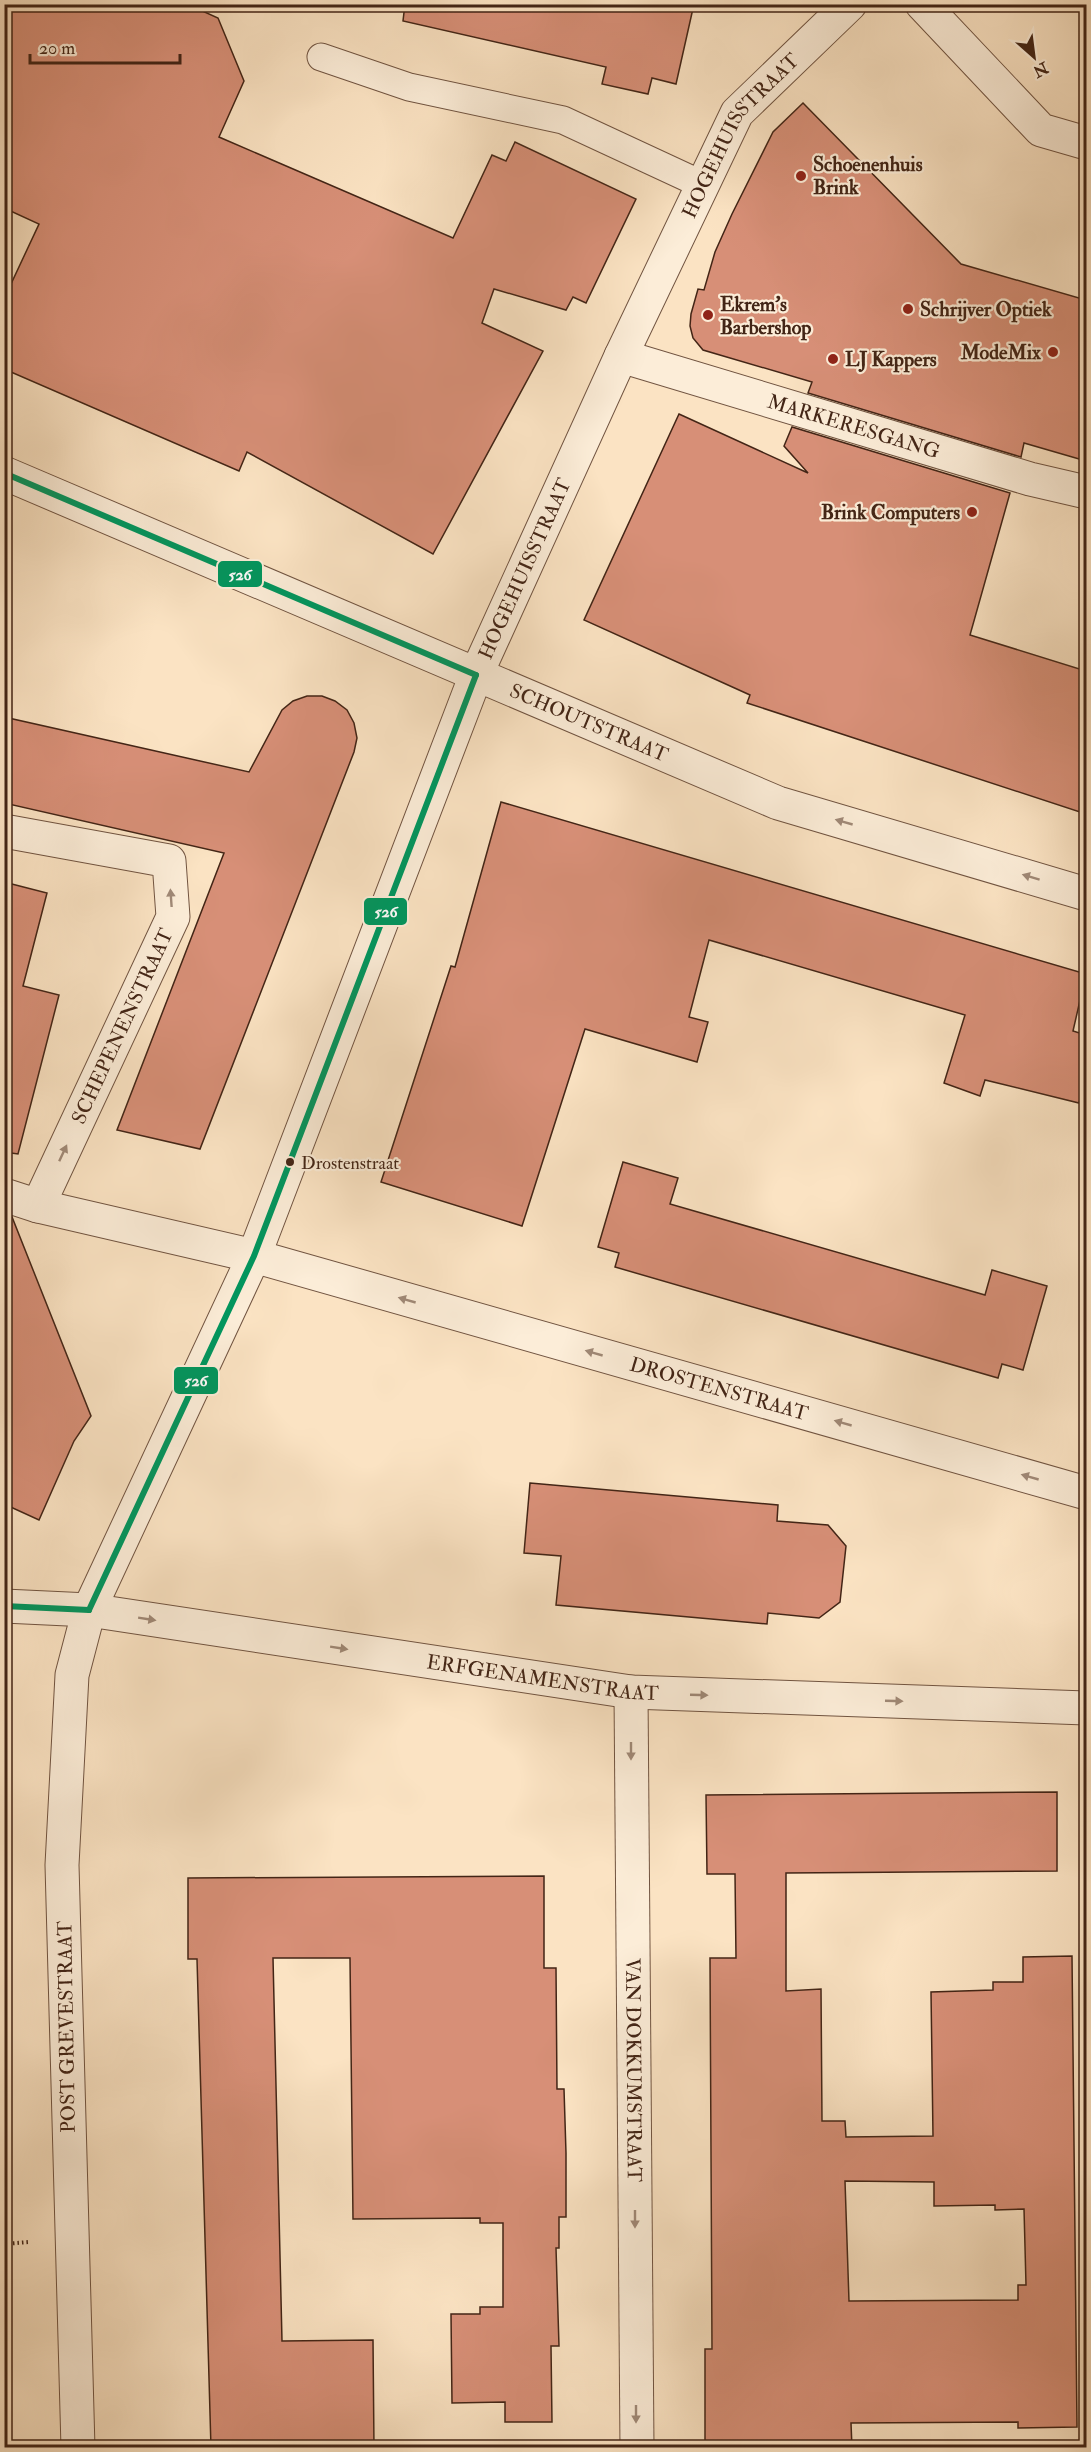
<svg xmlns="http://www.w3.org/2000/svg" width="1091" height="2452" viewBox="0 0 1091 2452" font-family="'IM FELL Double Pica',serif">
<style>
.building{fill:#d78f77;stroke:#432516;stroke-width:1.5;fill-rule:evenodd}
.lines{fill:none;stroke-linecap:round;stroke-linejoin:round}
.service-casing{stroke:#715441;stroke-width:29}
.minor-casing{stroke:#715441;stroke-width:35}
.path{stroke:#432516;stroke-width:4;stroke-dasharray:1.5 3;stroke-linecap:butt}
.service{stroke:#fcedd8;stroke-width:27}
.minor{stroke:#fcedd8;stroke-width:33}
.bus-1-casing{stroke:#fcedd8;stroke-width:10}
.bus-1{stroke:#00965e;stroke-width:6}
.oneway{fill:#a08977}
.poi-dot{fill:#8f2418;stroke:#fcedd8;stroke-width:2}
.bus-dot{fill:#432516;stroke:#fcedd8;stroke-width:2}
.labels{text-anchor:middle;stroke-width:4.5;stroke-linejoin:round;paint-order:stroke}
.bus-label{font-size:18px;fill:#432516;stroke:#fcedd8;text-anchor:start}
.street-label{font-size:20px;fill:#432516;stroke:#fcedd8}
.poi-label{font-size:20px;font-weight:bold;fill:#432516;stroke:#fcedd8;text-anchor:start}
.line-badge{stroke:#fcedd8;stroke-width:2}
.badge-label{font-size:16px;text-anchor:middle;font-weight:bold;fill:#fff}
</style>
<rect width="100%" height="100%" fill="#fbe3c3"/>
<filter id="stains"><feTurbulence type="fractalNoise" baseFrequency=".00333" numOctaves="4"/><feColorMatrix values="0 0 0 0 .2 0 0 0 0 .09 0 0 0 0 .02 0 0 0 .5 -.17"/></filter>
<radialGradient id="worn" r=".72"><stop offset=".6" stop-color="#630" stop-opacity="0"/><stop offset="1" stop-color="#630" stop-opacity=".3"/></radialGradient>
<g class="building">
<polygon points="4,4 187,4 218,18 244,81 219,137 453,238 492,155 506,161 515,142 636,199 586,303 573,297 566,310 494,289 482,323 543,351 433,554 247,452 239,471 4,369 4,299 39,224 4,208"/>
<polygon points="405,4 694,4 676,84 652,78 648,94 602,84 606,67 403,21"/>
<polygon points="803,103 961,264 1086,300 1086,461 1024,443 1021,457 808,393 812,382 703,350 693,338 690,326 691,314 698,289 704,290 715,252 732,214 773,132"/>
<polygon points="679,414 808,473 784,446 792,427 1010,493 970,635 1086,671 1086,814 747,703 750,695 584,620"/>
<polygon points="307,696 322,696 335,701 347,710 354,723 357,738 354,752 200,1149 117,1130 224,853 4,803 4,717 249,772 282,710 293,701"/>
<polygon points="501,802 1086,974 1073,1031 1086,1035 1086,1076 1079,1103 985,1080 980,1096 944,1083 965,1015 709,940 689,1017 708,1022 697,1062 585,1029 522,1226 381,1182 451,966 455,967"/>
<polygon points="4,882 47,893 23,986 59,995 18,1154 4,1152"/>
<polygon points="623,1162 678,1178 670,1204 985,1295 992,1270 1047,1286 1023,1370 1002,1364 998,1378 615,1267 619,1253 598,1247"/>
<polygon points="4,1215 12,1217 91,1416 74,1441 39,1520 4,1504"/>
<polygon points="530,1483 778,1505 777,1521 828,1525 846,1546 840,1602 819,1618 768,1613 767,1624 556,1605 561,1556 524,1553"/>
<path d="M1057,1792V1871L786,1873V1991L821,1989L822,2121H845L846,2137L933,2136L931,1992L993,1990V1982H1023V1957L1072,1956L1077,2427L1018,2428V2422L851,2423L852,2448H705V2349H712L710,1958H736L735,1874H707L706,1795ZM845,2181L934,2182V2206L995,2205V2210L1024,2209L1026,2285H1018V2300L849,2301Z"/>
<polygon points="544,1876 544,1968 556,1968 557,2089 564,2089 566,2153 566,2217 559,2217 559,2248 556,2248 559,2346 551,2346 552,2422 505,2422 505,2402 452,2403 451,2314 480,2314 480,2307 503,2307 503,2223 480,2223 480,2218 353,2219 350,1958 273,1958 282,2341 373,2340 374,2448 211,2448 197,1959 188,1959 188,1878"/>
</g>
<g class="lines">
<g class="service-casing">
<polyline id="service" points="321,57 409,87 563,120 703,185"/>
</g>
<g class="minor-casing">
<g id="minor">
<polyline points="922,4 1041,130 1086,143"/>
<path id="s1" d="M621,356L1030,479L1086,492"/>
<path id="s2" d="M4,473L778,803L1086,894"/>
<polyline points="4,831 169,861 173,917 38,1206"/>
<path id="s3" d="M4,1195L38,1206L254,1256L1086,1493"/>
<path id="s4" d="M4,1606L89,1610L631,1692L1086,1708"/>
<path id="s5" d="M631,1692L637,2448"/>
<path id="s6" d="M78,2448L62,1865L72,1675L89,1610L254,1256L476,675L621,356L737,113L850,4"/>
</g>
</g>
<polyline class="path" points="4,2244 29,2242"/>
<use href="#service" class="service"/>
<use href="#minor" class="minor"/>
<g class="bus-1-casing">
<g id="bus-1">
<polyline points="4,473 476,675"/>
<polyline points="4,1606 89,1610"/>
<polyline points="89,1610 254,1256 476,675"/>
</g>
</g>
<use href="#bus-1" class="bus-1"/>
</g>
<defs><path id="oneway-solid" d="M-6-.8H1V-3.2L6.5 0L1 3.2V.8H-6Z" transform="scale(1.5)"/></defs>
<g class="oneway">
<use href="#oneway-solid" transform="translate(844 822) rotate(-164)"/>
<use href="#oneway-solid" transform="translate(1031 877) rotate(-163)"/>
<use href="#oneway-solid" transform="translate(171 898) rotate(-94)"/>
<use href="#oneway-solid" transform="translate(63 1153) rotate(-65)"/>
<use href="#oneway-solid" transform="translate(407 1300) rotate(-164)"/>
<use href="#oneway-solid" transform="translate(594 1353) rotate(-164)"/>
<use href="#oneway-solid" transform="translate(843 1423) rotate(-164)"/>
<use href="#oneway-solid" transform="translate(1030 1477) rotate(-164)"/>
<use href="#oneway-solid" transform="translate(147 1619) rotate(9)"/>
<use href="#oneway-solid" transform="translate(339 1648) rotate(9)"/>
<use href="#oneway-solid" transform="translate(699 1695) rotate(2)"/>
<use href="#oneway-solid" transform="translate(894 1701) rotate(2)"/>
<use href="#oneway-solid" transform="translate(631 1751) rotate(90)"/>
<use href="#oneway-solid" transform="translate(635 2219) rotate(90)"/>
<use href="#oneway-solid" transform="translate(636 2414) rotate(90)"/>
</g>
<g class="poi-dot">
<circle cx="801" cy="176" r="6"/>
<circle cx="908" cy="309" r="6"/>
<circle cx="708" cy="315" r="6"/>
<circle cx="1053" cy="352" r="6"/>
<circle cx="833" cy="359" r="6"/>
<circle cx="972" cy="512" r="6"/>
</g>
<circle class="bus-dot" cx="290" cy="1162" r="5"/>
<g class="labels">
<g class="bus-label">
<text x="301" y="1169">Drostenstraat</text>
</g>
<g class="street-label">
<text dy="7" stroke="none"><textPath href="#s6" startOffset="2456">HOGEHUISSTRAAT</textPath></text>
<text dy="7" stroke="none"><textPath href="#s1" startOffset="243">MARKERESGANG</textPath></text>
<text dy="7" stroke="none"><textPath href="#s6" startOffset="1970">HOGEHUISSTRAAT</textPath></text>
<text dy="7" stroke="none"><textPath href="#s2" startOffset="636">SCHOUTSTRAAT</textPath></text>
<text transform="translate(122 1026) rotate(-65)" y="7">SCHEPENENSTRAAT</text>
<text dy="7" stroke="none"><textPath href="#s3" startOffset="741">DROSTENSTRAAT</textPath></text>
<text dy="7" stroke="none"><textPath href="#s4" startOffset="544">ERFGENAMENSTRAAT</textPath></text>
<text transform="translate(66 2027) rotate(-91)" y="7">POST GREVESTRAAT</text>
<text dy="7" stroke="none"><textPath href="#s5" startOffset="378">VAN DOKKUMSTRAAT</textPath></text>
</g>
<g class="poi-label">
<text x="813" y="171">Schoenenhuis<tspan x="813" dy="23">Brink</tspan></text>
<text x="720" y="311">Ekrem's<tspan x="720" dy="23">Barbershop</tspan></text>
<text x="920" y="316">Schrijver Optiek</text>
<text x="1041" y="359" text-anchor="end">ModeMix</text>
<text x="845" y="366">LJ Kappers</text>
<text x="960" y="519" text-anchor="end">Brink Computers</text>
</g>
</g>
<g class="line-badge">
<rect x="217" y="560" width="46" height="28" rx="6" fill="#00965e"/>
<rect x="363" y="897" width="45" height="29" rx="6" fill="#00965e"/>
<rect x="173" y="1366" width="46" height="29" rx="6" fill="#00965e"/>
</g>
<g class="badge-label">
<text x="240" y="580">526</text>
<text x="386" y="917">526</text>
<text x="196" y="1386">526</text>
</g>
<rect width="1091" height="2452" fill="none" stroke="#fbe3c3" stroke-width="24"/>
<rect x="6" y="6" width="1079" height="2440" fill="none" stroke="#432516" stroke-width="3"/>
<rect x="12" y="12" width="1067" height="2428" fill="none" stroke="#432516" stroke-width="1.5"/>
<g transform="translate(1034 57) rotate(152)" stroke="#fcedd8" stroke-width="4.5" paint-order="stroke">
<path d="M0-4.5L10 22L0 15L-10 22Z" fill="#432516"/>
<text y="-9" font-size="16" font-weight="bold" text-anchor="middle" fill="#432516">N</text>
</g>
<path d="M30 54v9h150v-9" fill="none" stroke="#432516" stroke-width="3"/>
<text x="39" y="54" font-size="18" fill="#432516" stroke="#fcedd8" stroke-width="4.5" paint-order="stroke">20 m</text>
<rect width="100%" height="100%" filter="url(#stains)"/>
<rect width="100%" height="100%" fill="url(#worn)"/>
</svg>
